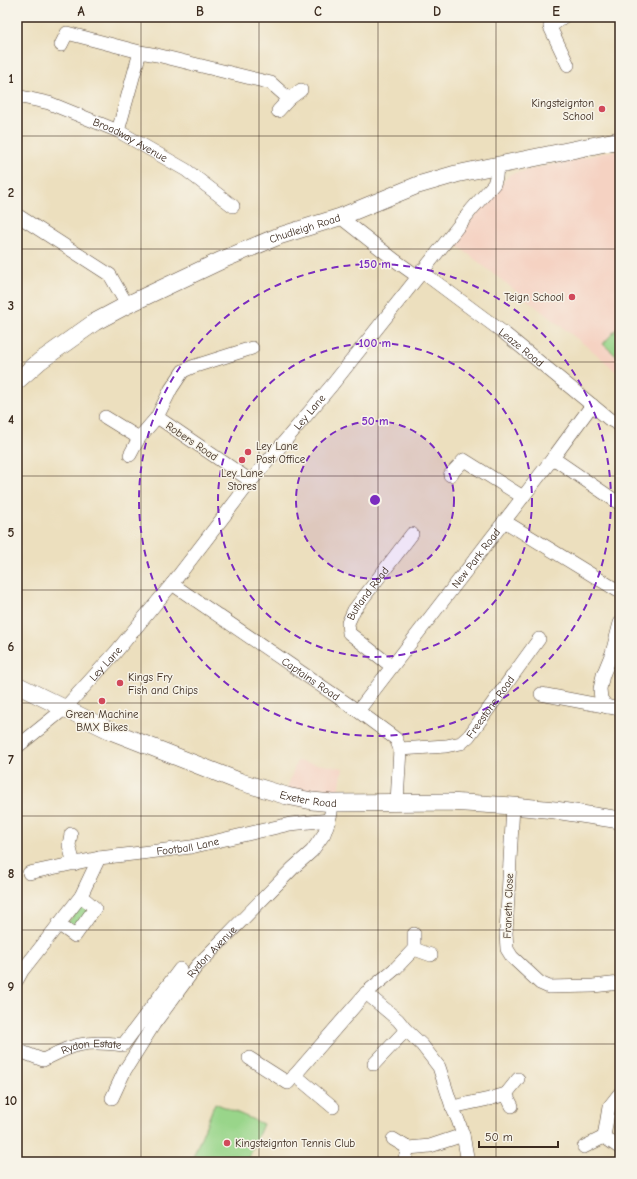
<svg xmlns="http://www.w3.org/2000/svg" width="637" height="1179" viewBox="0 0 637 1179" font-family="'Comic Neue',sans-serif">
<style>
.built{fill:#f5d2c2}
.green{fill:#99d58a;stroke:#6a8054}
.lines{fill:none;stroke-linecap:round;stroke-linejoin:round}
.minor-casing{stroke:#564536;stroke-width:14}
.major-casing{stroke:#564536;stroke-width:18}
.minor{stroke:#fff;stroke-width:13}
.major{stroke:#fff;stroke-width:17}
.grid{fill:none;stroke:#3b2a1e;stroke-width:1;stroke-opacity:0.55}
.ring{fill:none;stroke:#7b2cbf;stroke-width:2;stroke-dasharray:7 5}
.poi-dot{fill:#d1495b;stroke:#f7f3e8;stroke-width:1.5}
.labels{text-anchor:middle;stroke-width:3;stroke-linejoin:round;paint-order:stroke}
.poi-label{font-size:11px;fill:#3b2a1e;stroke:#f7f3e8;text-anchor:start}
.street-label{font-size:11px;fill:#3b2a1e;stroke:#f7f3e8}
.centre{fill:#7b2cbf;stroke:#f7f3e8;stroke-width:2}
.ring-label{font-size:12px;text-anchor:middle;font-weight:bold;fill:#7b2cbf;stroke:#f7f3e8;stroke-width:3;stroke-linejoin:round;paint-order:stroke}
.neatline{fill:none;stroke:#3b2a1e;stroke-width:1.5}
.grid-label{font-size:13px;text-anchor:middle;font-weight:bold;fill:#3b2a1e}
</style>
<rect width="100%" height="100%" fill="#f7f3e8"/>
<filter id="ink" filterUnits="userSpaceOnUse"><feTurbulence type="fractalNoise" baseFrequency=".025" numOctaves="2"/><feDisplacementMap in="SourceGraphic" scale="8" xChannelSelector="R" yChannelSelector="G"/><feConvolveMatrix kernelMatrix="1 2 1 2 8 2 1 2 1" color-interpolation-filters="sRGB"/></filter>
<filter id="wash" filterUnits="userSpaceOnUse"><feTurbulence type="fractalNoise" baseFrequency=".012" numOctaves="4" result="noise"/><feDisplacementMap in="SourceGraphic" scale="16" xChannelSelector="R" yChannelSelector="G"/><feGaussianBlur stdDeviation="0.9" result="paint"/><feColorMatrix in="noise" values="0 0 0 0 0 0 0 0 0 0 0 0 0 0 0 0 0 1.4 0 .05"/><feComposite in="paint" operator="in"/></filter>
<g filter="url(#wash)">
<rect width="100%" height="100%" fill="#ecdfbe"/>
<g class="built">
<polygon points="620,149 620,375 594,352 454,243 461,232 510,174"/>
<polygon points="297,761 343,768 338,796 286,791"/>
</g>
<g class="green">
<polygon points="620,325 620,359 603,344"/>
<polygon points="82,905 90,912 76,929 68,922"/>
<polygon points="215,1103 263,1124 247,1162 191,1162"/>
</g>
</g>
<g filter="url(#ink)">
<g class="lines">
<g class="minor-casing">
<g id="minor">
<polyline points="563,17 550,27 568,65"/>
<polyline points="61,45 67,33 140,52 157,55 271,83 289,99"/>
<path id="s1" d="M17,96L49,103L118,131L186,170L233,206"/>
<polyline points="278,111 289,99 301,90"/>
<polyline points="118,131 140,52"/>
<polyline points="17,215 110,275 127,305"/>
<polyline points="340,217 396,261 417,276"/>
<path id="s2" d="M421,271L504,333L609,419L620,425"/>
<polyline points="105,417 139,438"/>
<polyline points="130,455 139,438 157,417"/>
<polyline points="553,458 620,504"/>
<polyline points="450,475 464,460 523,497"/>
<polyline points="251,481 157,417 171,389 183,371 192,367 252,348"/>
<polyline points="504,521 620,592"/>
<path id="s3" d="M172,584L358,711L396,739L400,749L397,802"/>
<path id="s4" d="M391,666L349,633L348,623L354,610L412,534"/>
<polyline points="541,694 620,709"/>
<polyline points="607,707 601,699 600,689 603,675 612,653 620,623"/>
<path id="s5" d="M358,711L553,458L592,405"/>
<path id="s6" d="M17,747L64,709L115,653L172,584L251,481L332,385L472,209L494,184L496,177L497,165"/>
<path id="s7" d="M400,749L446,746L461,743L469,736L539,639"/>
<polyline points="513,806 506,933 507,949 512,957 540,983 549,987 593,986 620,983"/>
<polyline points="71,834 69,845 74,864"/>
<path id="s8" d="M29,873L99,858L191,847L290,824L329,820L331,813"/>
<polyline points="58,924 75,936 95,908 81,896"/>
<polyline points="414,949 431,955"/>
<polyline points="17,980 22,971 81,896 99,858"/>
<polyline points="366,993 398,1020 406,1030 422,1045 439,1067 452,1107 458,1120 463,1135 468,1162"/>
<path id="s9" d="M17,1050L43,1060C52,1056 60,1051 69,1048C86,1041 106,1043 123,1045L180,969"/>
<polyline points="249,1058 288,1083 295,1075"/>
<polyline points="374,1064 406,1030"/>
<polyline points="620,1093 609,1107 604,1137 620,1148"/>
<polyline points="506,1094 518,1079"/>
<path id="s10" d="M112,1098L125,1070L154,1024L196,967L293,868L312,851L324,834L329,820"/>
<polyline points="333,1107 295,1075 366,993 396,968 414,949 414,934"/>
<polyline points="452,1107 489,1099 506,1094 512,1106"/>
<polyline points="393,1139 408,1148 430,1146 463,1135"/>
<polyline points="584,1147 604,1137"/>
<polyline points="404,1162 408,1148"/>
</g>
</g>
<g class="major-casing">
<g id="major">
<path id="s11" d="M17,381L40,361L95,322L127,305L222,260L279,236L340,217L418,185L456,174L620,140"/>
<path id="s12" d="M17,685L111,731L241,782L287,796L312,801L333,803L449,802L513,806L555,810L620,820"/>
</g>
</g>
<use href="#minor" class="minor"/>
<use href="#major" class="major"/>
</g>
</g>
<path class="grid" d="M141,17V1162M259,17V1162M378,17V1162M496,17V1162M17,136H620M17,249H620M17,362H620M17,476H620M17,590H620M17,703H620M17,816H620M17,930H620M17,1044H620"/>
<circle cx="375" cy="500" r="79" fill="#7b2cbf" fill-opacity=".12"/>
<g class="ring">
<circle cx="375" cy="500" r="79"/>
<circle cx="375" cy="500" r="157"/>
<circle cx="375" cy="500" r="236"/>
</g>
<g class="poi-dot">
<circle cx="602" cy="109" r="4"/>
<circle cx="572" cy="297" r="4"/>
<circle cx="248" cy="452" r="4"/>
<circle cx="242" cy="460" r="4"/>
<circle cx="120" cy="683" r="4"/>
<circle cx="102" cy="701" r="4"/>
<circle cx="227" cy="1143" r="4"/>
</g>
<g class="labels">
<g class="poi-label">
<text x="594" y="107" text-anchor="end">Kingsteignton<tspan x="594" dy="13">School</tspan></text>
<text x="564" y="301" text-anchor="end">Teign School</text>
<text x="256" y="450">Ley Lane<tspan x="256" dy="13">Post Office</tspan></text>
<text x="242" y="477" text-anchor="middle">Ley Lane<tspan x="242" dy="13">Stores</tspan></text>
<text x="128" y="681">Kings Fry<tspan x="128" dy="13">Fish and Chips</tspan></text>
<text x="102" y="718" text-anchor="middle">Green Machine<tspan x="102" dy="13">BMX Bikes</tspan></text>
<text x="235" y="1147">Kingsteignton Tennis Club</text>
</g>
<g class="street-label">
<text dy="4" stroke="none"><textPath href="#s1" startOffset="122">Broadway Avenue</textPath></text>
<text dy="4" stroke="none"><textPath href="#s11" startOffset="328">Chudleigh Road</textPath></text>
<text dy="4" stroke="none"><textPath href="#s2" startOffset="126">Leaze Road</textPath></text>
<text dy="4" stroke="none"><textPath href="#s6" startOffset="446">Ley Lane</textPath></text>
<text transform="translate(192 441) rotate(34)" y="4">Robers Road</text>
<text dy="4" stroke="none"><textPath href="#s5" startOffset="193">New Park Road</textPath></text>
<text dy="4" stroke="none"><textPath href="#s4" startOffset="99">Butland Road</textPath></text>
<text dy="4" stroke="none"><textPath href="#s6" startOffset="122">Ley Lane</textPath></text>
<text dy="4" stroke="none"><textPath href="#s3" startOffset="168">Captains Road</textPath></text>
<text dy="4" stroke="none"><textPath href="#s7" startOffset="108">Freestone Road</textPath></text>
<text dy="4" stroke="none"><textPath href="#s12" startOffset="314">Exeter Road</textPath></text>
<text dy="4" stroke="none"><textPath href="#s8" startOffset="161">Football Lane</textPath></text>
<text transform="translate(508 906) rotate(-88)" y="4">Franeth Close</text>
<text dy="4" stroke="none"><textPath href="#s10" startOffset="178">Rydon Avenue</textPath></text>
<text dy="4" stroke="none"><textPath href="#s9" startOffset="79">Rydon Estate</textPath></text>
</g>
</g>
<circle cx="375" cy="500" r="6" class="centre"/>
<g class="ring-label">
<text x="375" y="268">150 m</text>
<text x="375" y="347">100 m</text>
<text x="375" y="425">50 m</text>
</g>
<rect width="637" height="1179" fill="none" stroke="#f7f3e8" stroke-width="44"/>
<path d="M479 1141v6h79v-6" fill="none" stroke="#3b2a1e" stroke-width="2"/>
<text x="485" y="1141" font-size="12" fill="#3b2a1e" stroke="#f7f3e8" stroke-width="3" paint-order="stroke">50 m</text>
<rect x="22" y="22" width="593" height="1135" class="neatline"/>
<g class="grid-label">
<text x="81" y="16">A</text>
<text x="200" y="16">B</text>
<text x="318" y="16">C</text>
<text x="437" y="16">D</text>
<text x="556" y="16">E</text>
<text x="11" y="83">1</text>
<text x="11" y="197">2</text>
<text x="11" y="310">3</text>
<text x="11" y="424">4</text>
<text x="11" y="537">5</text>
<text x="11" y="651">6</text>
<text x="11" y="764">7</text>
<text x="11" y="878">8</text>
<text x="11" y="991">9</text>
<text x="11" y="1105">10</text>
</g>
</svg>
